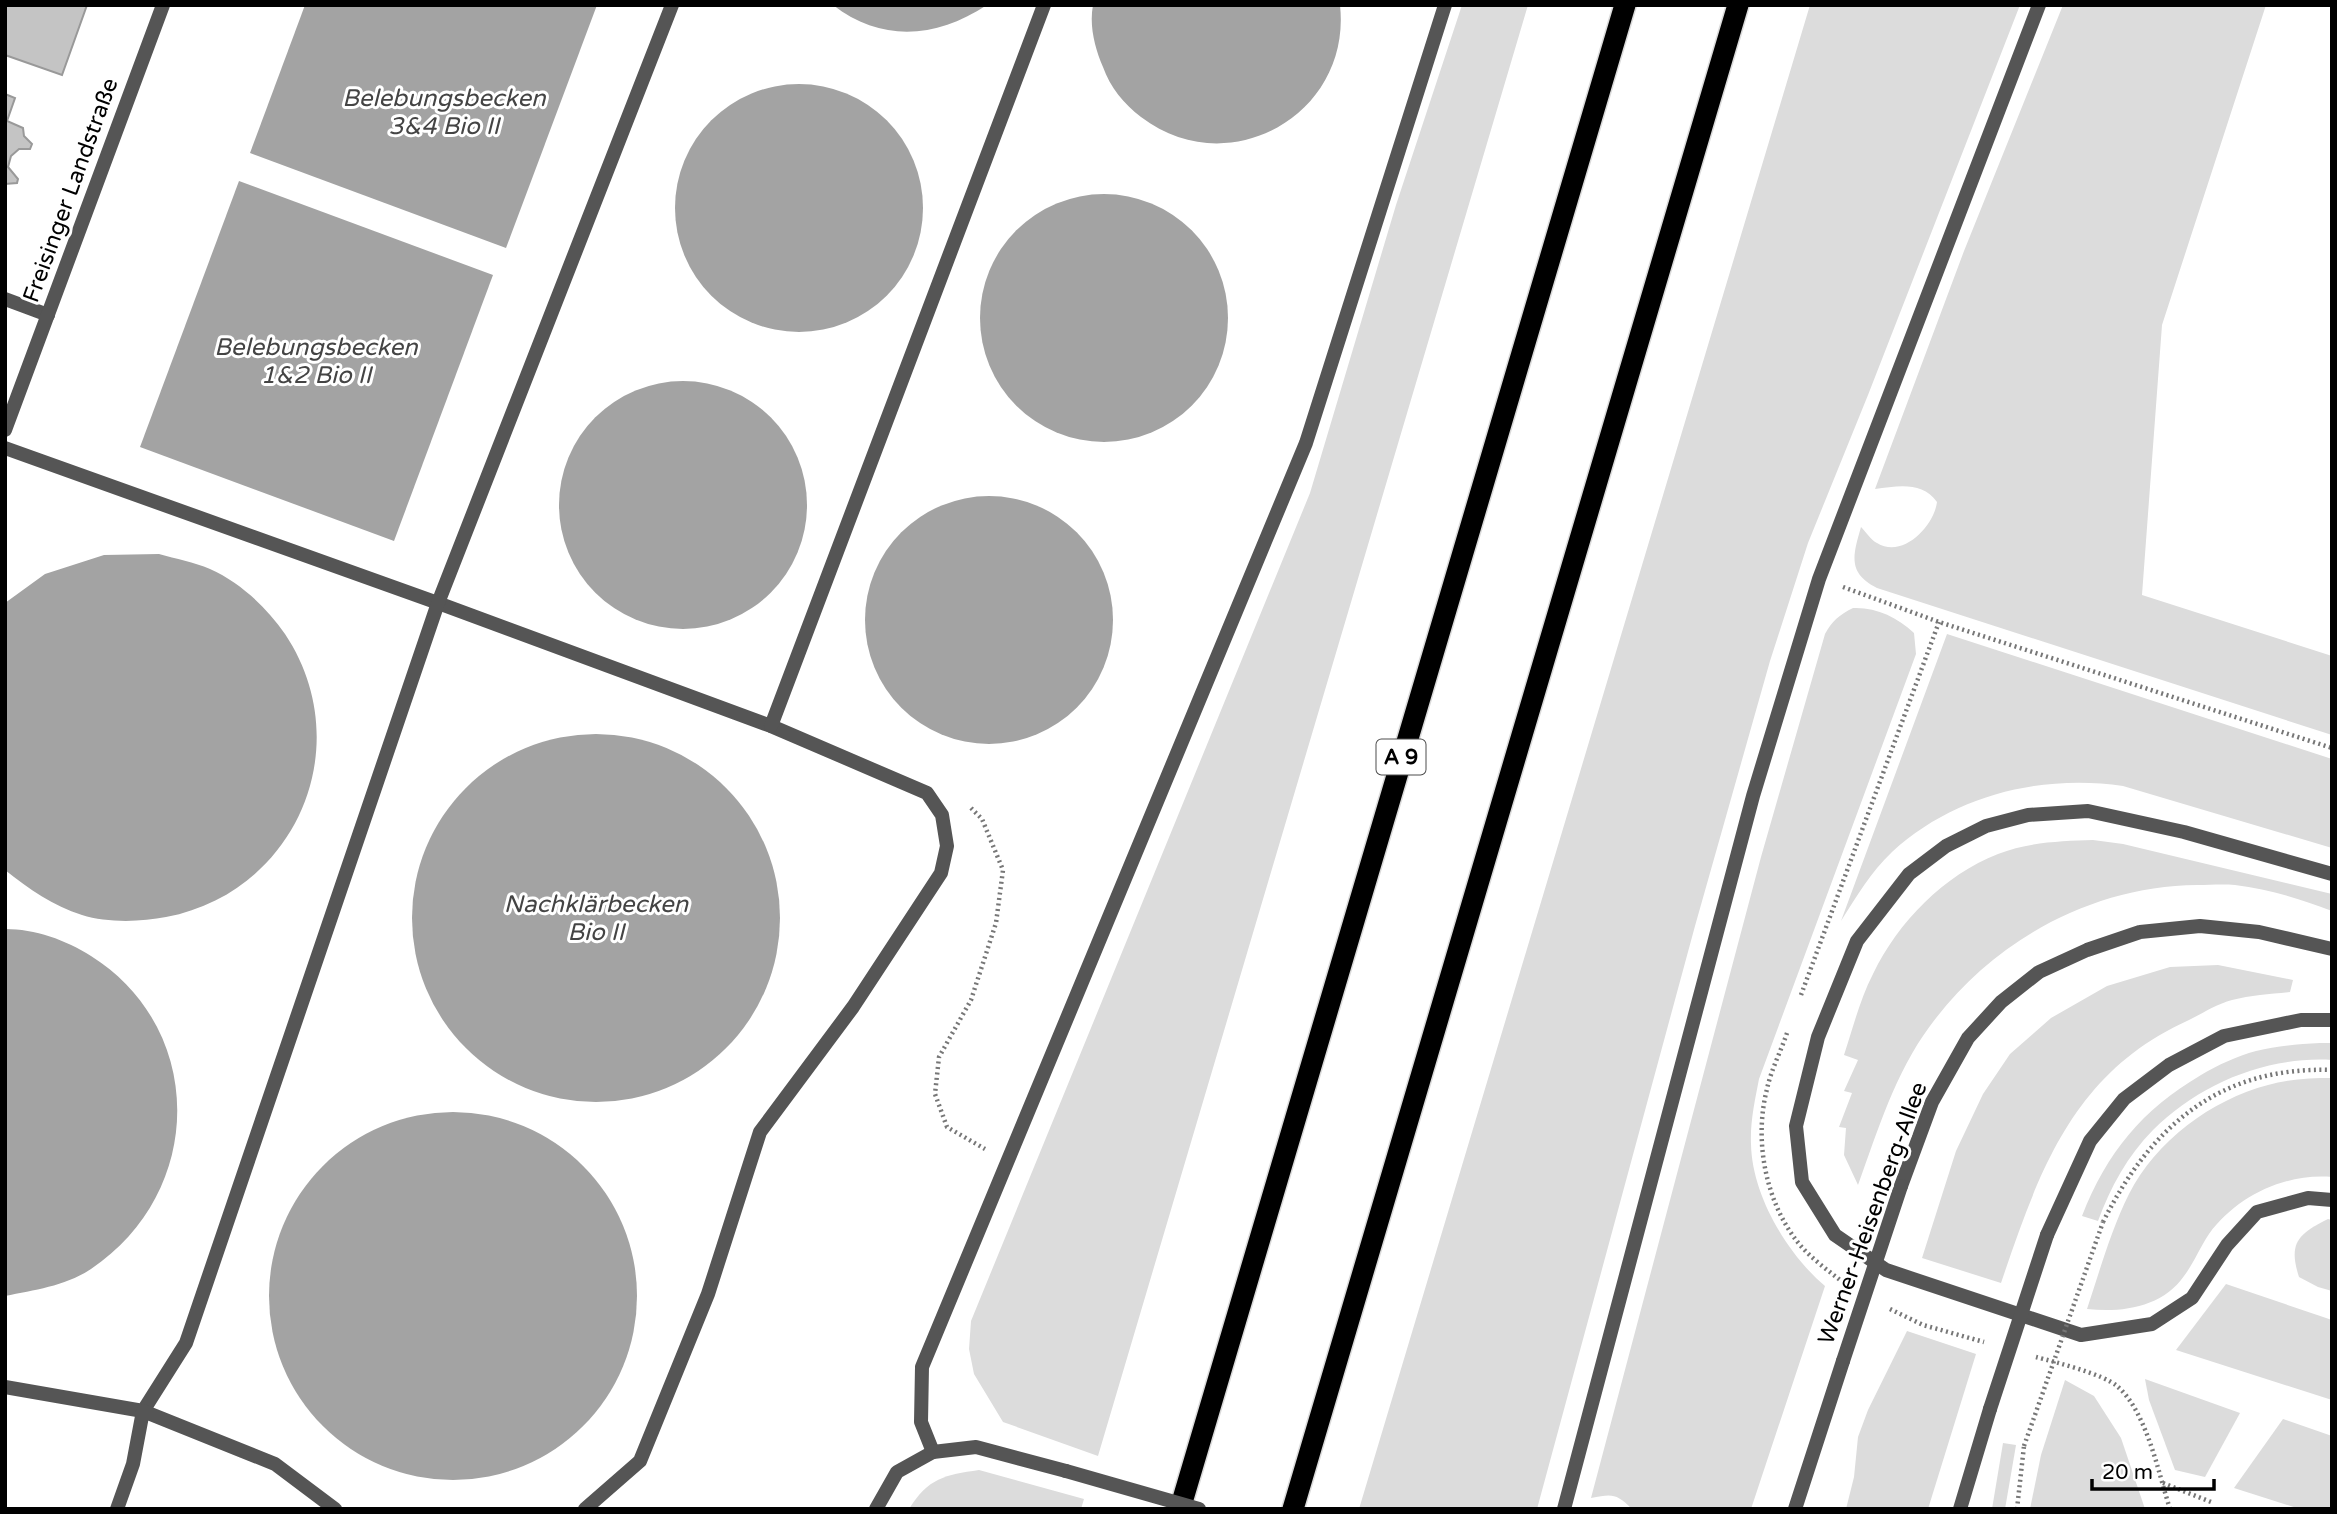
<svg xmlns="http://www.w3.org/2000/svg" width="2337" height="1514" viewBox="0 0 2337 1514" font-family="'Varela Round',sans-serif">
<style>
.green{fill:#dcdcdc}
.water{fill:#a3a3a3}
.building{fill:#c4c4c4;stroke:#999;stroke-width:2}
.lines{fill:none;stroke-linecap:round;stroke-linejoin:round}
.motorway-casing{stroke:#dbdbdb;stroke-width:24}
.path{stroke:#777;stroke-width:4.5;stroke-dasharray:2 3.5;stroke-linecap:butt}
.service{stroke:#555;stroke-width:14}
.tertiary{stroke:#555;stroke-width:14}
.motorway{stroke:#000;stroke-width:21}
.path-bridge{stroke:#777;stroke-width:4.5;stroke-dasharray:2 3.5;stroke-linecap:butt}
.service-bridge{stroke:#555;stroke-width:14}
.tertiary-bridge{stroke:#555;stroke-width:14}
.labels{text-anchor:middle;stroke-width:6;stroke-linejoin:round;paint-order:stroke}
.shield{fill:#fff;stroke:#4c4c4c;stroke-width:2}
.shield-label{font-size:21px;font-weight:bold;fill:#000}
.street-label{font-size:23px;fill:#000;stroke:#fff}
.water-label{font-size:24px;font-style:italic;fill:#444;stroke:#fff}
</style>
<rect width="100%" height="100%" fill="#fff"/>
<g class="green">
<polygon points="1462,5 1528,5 1098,1456 1003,1422 974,1374 969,1349 971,1321 1310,493 1396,205"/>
<polygon points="1810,5 2020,5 1868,395 1808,543 1770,661 1695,926 1537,1509 1359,1509"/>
<path d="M2063,5H2266L2162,325L2142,595L2332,656V735L1877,588C1847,573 1853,555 1861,527C1866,532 1871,540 1877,543C1903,559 1934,526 1937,502C1922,481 1898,486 1875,489L1964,251Z"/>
<path d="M1853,608C1876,607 1897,617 1914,633L1916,654L1759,1079C1755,1100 1750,1122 1751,1144C1752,1195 1787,1254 1825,1286L1751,1509H1632C1616,1493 1612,1494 1591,1498L1761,857L1825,634C1832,621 1839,615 1853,608Z"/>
<path d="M1947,634L2332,759V848L2123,786C2042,774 1954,795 1892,852C1871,872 1856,897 1841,921Z"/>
<path d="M2093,840L2123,844L2332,894V911C2300,899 2269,889 2235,885C2222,884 2210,885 2197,885C2092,886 1992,941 1930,1026C1895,1073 1878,1130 1858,1185L1844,1155L1846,1128L1839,1127L1852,1093L1844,1091L1858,1060L1844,1055C1853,1028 1860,999 1873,974C1898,922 1944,875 1998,854C2028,842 2062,841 2093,840Z"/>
<path d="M2218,965L2293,980L2290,992C2271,994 2251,995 2232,1000C2217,1004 2203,1013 2189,1020C2073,1072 2039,1171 2001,1283L1922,1258L1956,1151L1983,1094L2010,1054L2051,1018L2107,986L2170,967Z"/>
<path d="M2320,1043H2332V1060C2266,1056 2199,1084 2153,1130C2128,1155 2110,1188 2098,1221L2082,1216C2107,1152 2142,1110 2201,1075C2218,1065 2237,1056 2256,1051C2277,1046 2298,1044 2320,1043Z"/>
<path d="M2332,1078V1177C2285,1173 2237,1196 2209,1234C2200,1247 2194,1263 2184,1276C2163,1307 2122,1313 2087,1309C2100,1270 2111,1230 2129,1194C2156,1141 2211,1100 2268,1085C2289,1079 2311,1078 2332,1078Z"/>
<path d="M2328,1219L2332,1220V1291L2318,1287L2299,1277C2288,1243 2298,1234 2328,1219Z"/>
<polygon points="2226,1284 2332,1320 2332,1400 2176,1350"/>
<polygon points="1907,1331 1976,1354 1928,1509 1846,1509 1854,1477 1858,1437 1868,1410"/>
<polygon points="2145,1379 2240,1413 2205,1477 2175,1470 2149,1400"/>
<polygon points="2065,1380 2094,1396 2121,1438 2145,1509 2030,1509 2041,1455"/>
<polygon points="2283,1419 2332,1436 2332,1509 2300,1509 2234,1488"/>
<polygon points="2003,1443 2016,1445 2005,1509 1992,1509"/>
<path d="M979,1470L1084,1499L1081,1509H909C928,1478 945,1475 979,1470Z"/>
</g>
<g class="water">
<polygon points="305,5 597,5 506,248 250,153"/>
<path d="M833,5H987C937,38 882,43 833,5Z"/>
<path d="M1093,5H1340C1352,115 1228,184 1141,117C1124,104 1110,87 1103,67C1095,48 1089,26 1093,5Z"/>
<circle cx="799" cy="208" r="124"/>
<polygon points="239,181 493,275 394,541 140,447"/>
<circle cx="1104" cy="318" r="124"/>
<circle cx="683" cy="505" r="124"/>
<circle cx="989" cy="620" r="124"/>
<path d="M159,554C176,559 194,562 210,569C241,583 266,607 285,634C359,745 297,892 166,917C141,922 107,923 82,915C53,906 29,889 5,870V603L45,574L104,555Z"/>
<circle cx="596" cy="918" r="184"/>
<path d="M5,929C35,929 66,940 91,956C207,1029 205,1193 91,1269C65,1286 35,1290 5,1296Z"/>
<circle cx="453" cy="1296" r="184"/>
</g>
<g class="building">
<polygon points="5,5 87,5 62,75 5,55"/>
<polygon points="5,94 15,98 7,121 23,128 24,136 32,144 30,149 19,149 11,156 8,167 18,179 17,183 5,184"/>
</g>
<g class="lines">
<g class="motorway-casing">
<g id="motorway">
<polyline points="1180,1509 1625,5"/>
<polyline points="1293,1509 1738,5"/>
</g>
</g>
<g class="path">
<polyline points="1843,587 1939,622 2332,748"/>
<polyline points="971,808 982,819 1003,870 996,923 971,1000 939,1057 935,1094 947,1127 985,1149"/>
<polyline points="1801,995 1939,622"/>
<path d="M1787,1033C1781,1051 1771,1070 1767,1089C1754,1139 1765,1199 1796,1240C1808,1256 1825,1268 1840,1280"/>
<path d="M2103,1222C2151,1126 2220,1066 2332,1070"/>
<polyline points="1890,1309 1923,1325 1984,1342"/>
<path d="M2036,1357C2055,1362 2103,1374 2117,1386C2147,1412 2158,1472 2170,1509"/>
<polyline points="2163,1483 2211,1502"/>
<polyline points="2017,1509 2024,1446"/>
</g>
<g class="service">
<polyline points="5,299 48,315"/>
<polyline points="5,430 163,5"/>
<polyline points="5,448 438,603 771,726 927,793 942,815 947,846 941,873 853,1007 760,1132 708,1294 640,1461 585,1509"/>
<polyline points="771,726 1044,5"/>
<polyline points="2332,874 2184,832 2088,811 2028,815 1986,826 1946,846 1909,874 1857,941 1818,1037 1796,1126 1802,1182 1835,1235 1886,1270 2081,1335 2152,1324 2192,1298 2227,1245 2257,1212 2308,1198 2332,1200"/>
<polyline points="5,1387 143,1411 186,1343 438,603 672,5"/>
<polyline points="933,1452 921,1422 922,1367 1306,443 1445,5"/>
<polyline points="117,1509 133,1464 143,1411 275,1464 335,1509"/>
<polyline points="876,1509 897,1472 933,1452 976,1447 1066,1471"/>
<polyline points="1564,1509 1753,796 1819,579 2039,5"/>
</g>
<g class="tertiary">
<polyline points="1901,1186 1932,1102 1968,1038 2001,1002 2039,972 2087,950 2140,932 2200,926 2259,932 2332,949"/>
<polyline points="2047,1235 2090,1141 2124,1099 2169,1065 2224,1036 2301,1020 2332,1020"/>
<polyline points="1795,1509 1843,1361"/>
<polyline points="1960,1509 1990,1409"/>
</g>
<use href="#motorway" class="motorway"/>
<polyline class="path-bridge" points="2024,1446 2103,1222"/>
<polyline class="service-bridge" points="1066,1471 1199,1509"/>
<g class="tertiary-bridge">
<polyline points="1843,1361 1901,1186"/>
<polyline points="1990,1409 2047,1235"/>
</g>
</g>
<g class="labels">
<rect class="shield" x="1376.5" y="739.5" width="49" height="35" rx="5"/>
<g class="shield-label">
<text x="1401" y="764">A 9</text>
</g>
<g class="street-label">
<text transform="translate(70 190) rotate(-70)" y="8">Freisinger Landstraße</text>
<text transform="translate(1872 1213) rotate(-70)" y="8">Werner-Heisenberg-Allee</text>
</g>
<g class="water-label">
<text x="444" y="106">Belebungsbecken<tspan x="444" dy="28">3&amp;4 Bio II</tspan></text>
<text x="316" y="355">Belebungsbecken<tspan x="316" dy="28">1&amp;2 Bio II</tspan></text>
<text x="596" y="912">Nachklärbecken<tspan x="596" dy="28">Bio II</tspan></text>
</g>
</g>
<rect width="2337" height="1514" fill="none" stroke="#000000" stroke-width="14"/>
<path d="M2092 1479v10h122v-10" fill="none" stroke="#000000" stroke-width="3.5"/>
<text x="2102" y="1479" font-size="21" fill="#000000" stroke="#ffffff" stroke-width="5" paint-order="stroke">20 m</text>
</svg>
